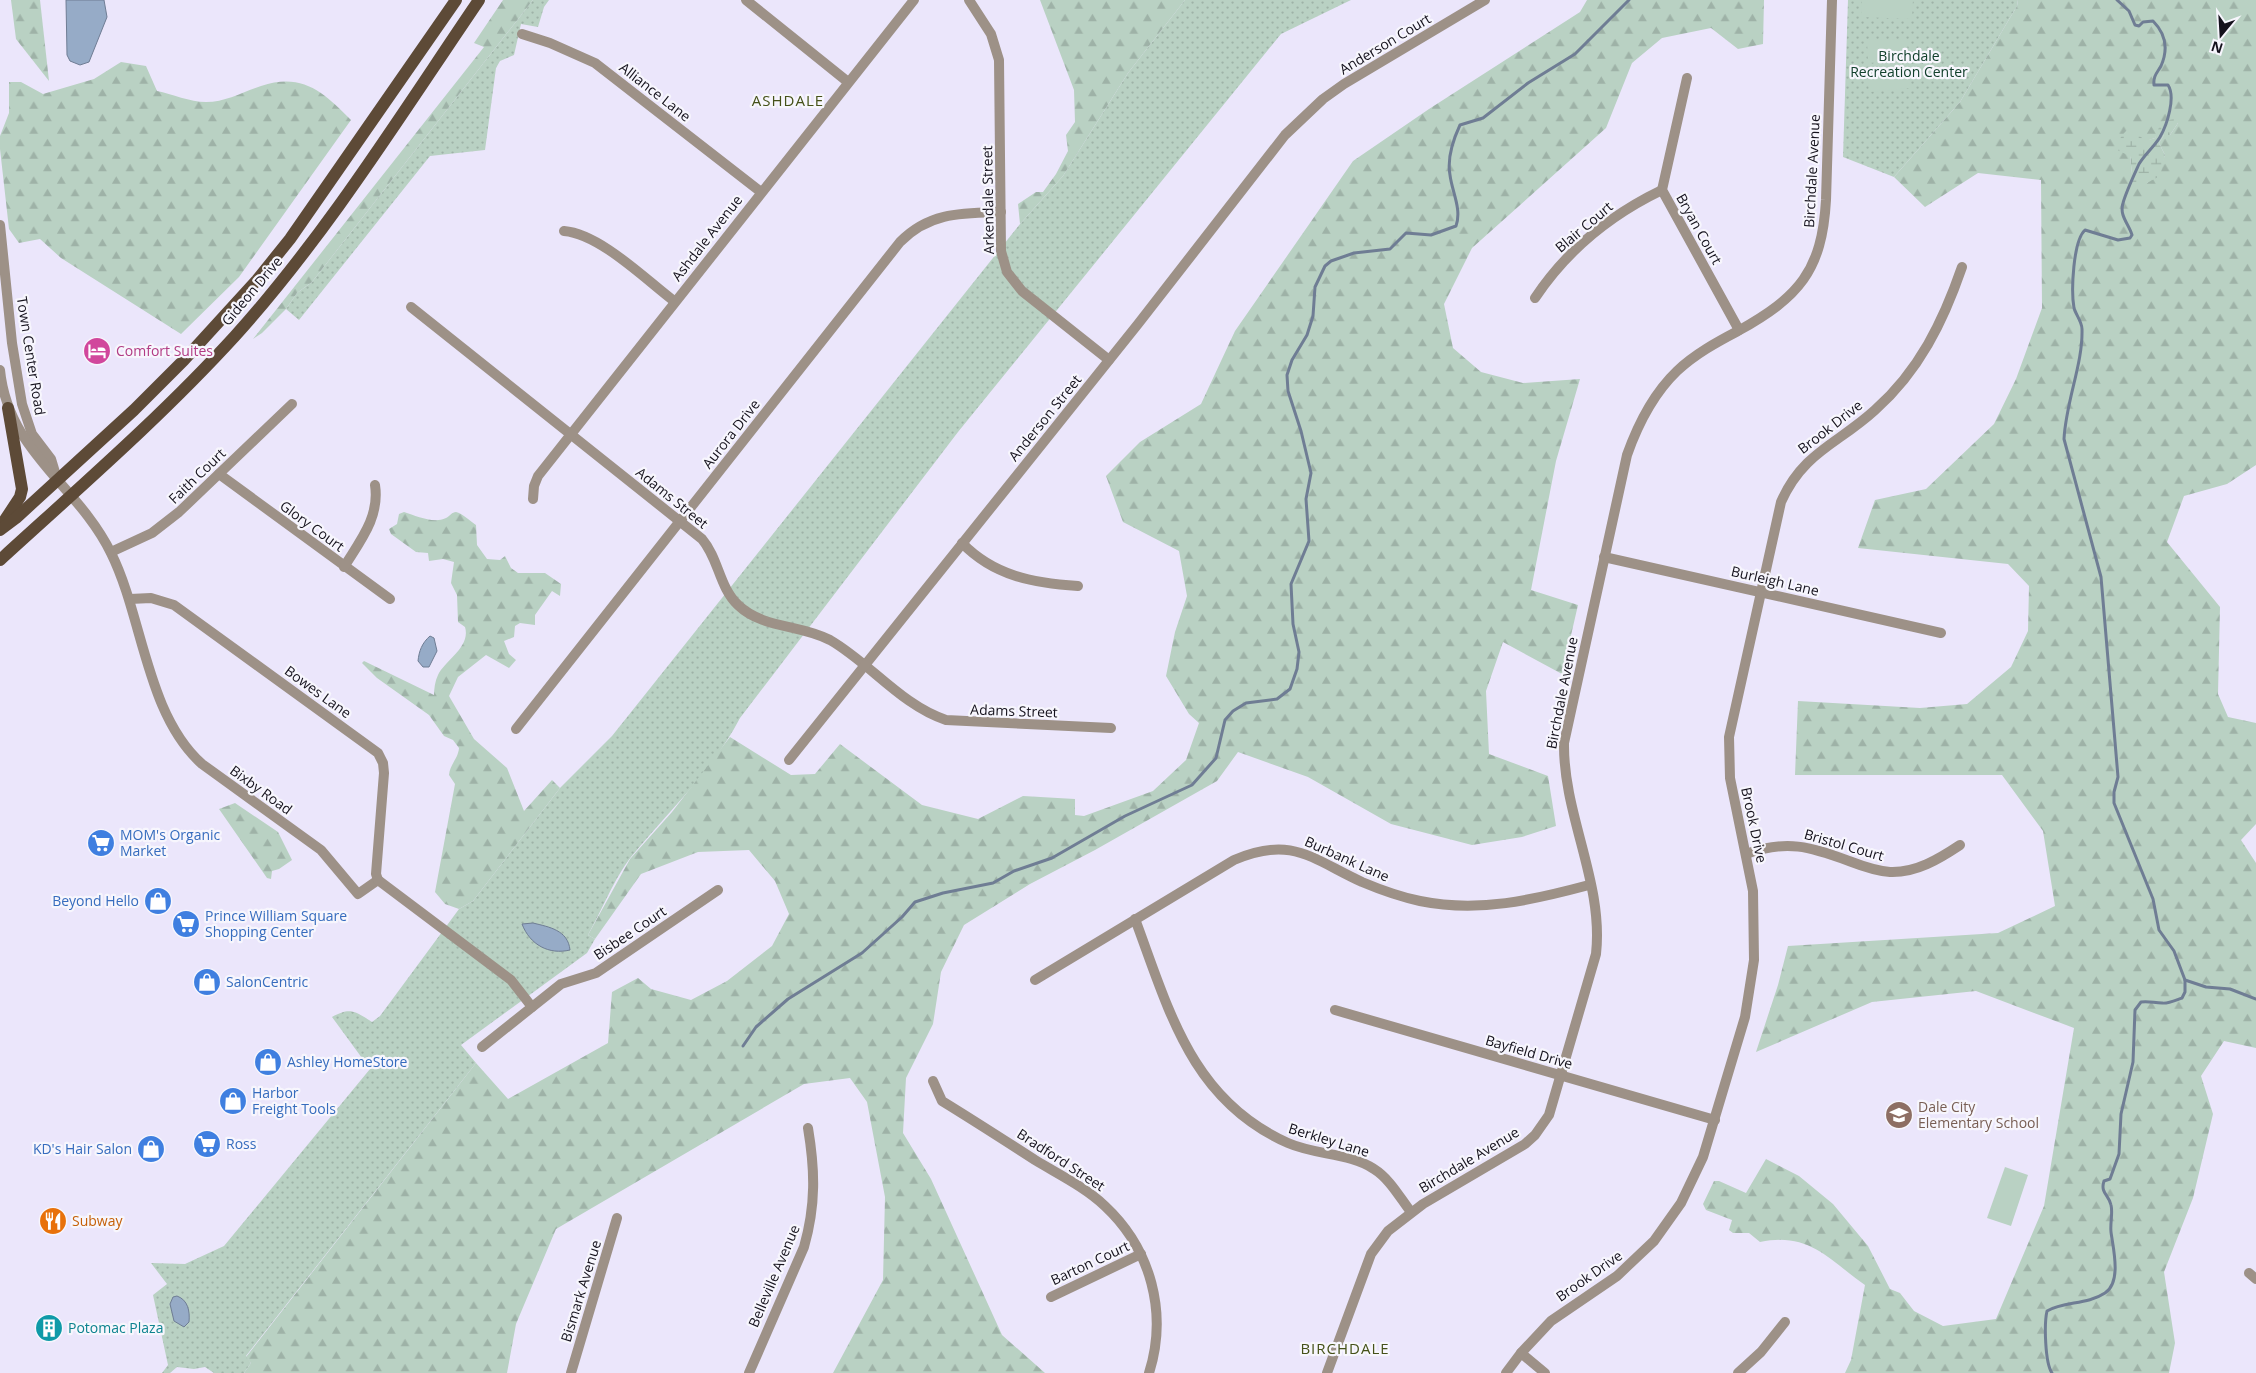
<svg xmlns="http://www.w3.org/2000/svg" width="2256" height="1373" viewBox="0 0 2256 1373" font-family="'Open Sans',sans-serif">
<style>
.green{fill:url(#green-dots)}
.forest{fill:url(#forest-firs);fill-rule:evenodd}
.wetland{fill:url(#wetland-marsh)}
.pitch{fill:#b9d1c3}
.water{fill:#96abc7;stroke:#6f7d94}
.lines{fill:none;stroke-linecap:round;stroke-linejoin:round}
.stream{stroke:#6f7d94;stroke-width:3}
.minor{stroke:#9d9187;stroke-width:10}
.major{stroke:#5d4a37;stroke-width:12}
.labels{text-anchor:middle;stroke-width:4.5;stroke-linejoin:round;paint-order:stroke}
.street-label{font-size:14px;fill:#14111c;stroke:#f7f6fd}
.park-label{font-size:14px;fill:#12402c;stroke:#f7f6fd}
.hotel-label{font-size:14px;fill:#b23c85;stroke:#f7f6fd;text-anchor:start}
.shop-label{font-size:14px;fill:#366cbe;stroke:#f7f6fd;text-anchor:start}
.education-label{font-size:14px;fill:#785e54;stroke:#f7f6fd;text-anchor:start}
.food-label{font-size:14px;fill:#c56008;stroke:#f7f6fd;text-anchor:start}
.culture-label{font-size:14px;fill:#0d838f;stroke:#f7f6fd;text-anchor:start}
.neighbourhood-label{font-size:15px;letter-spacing:1px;fill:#455119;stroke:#f7f6fd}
</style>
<defs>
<pattern id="green-dots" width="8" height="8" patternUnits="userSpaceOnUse" patternTransform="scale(1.25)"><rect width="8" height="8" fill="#b9d1c3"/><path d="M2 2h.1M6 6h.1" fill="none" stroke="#9eb2a7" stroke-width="1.8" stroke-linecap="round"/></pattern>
<pattern id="forest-firs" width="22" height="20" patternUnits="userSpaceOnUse" patternTransform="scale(1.25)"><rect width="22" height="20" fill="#b9d1c3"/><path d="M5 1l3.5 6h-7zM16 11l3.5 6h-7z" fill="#9eb2a7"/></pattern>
<pattern id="wetland-marsh" width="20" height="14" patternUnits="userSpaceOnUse" patternTransform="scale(1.25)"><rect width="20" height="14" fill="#b9d1c3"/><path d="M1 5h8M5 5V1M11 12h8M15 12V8" fill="none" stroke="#9eb2a7"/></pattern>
</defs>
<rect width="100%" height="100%" fill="#ebe6fb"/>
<g class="green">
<polygon points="533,0 549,0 544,7 538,27 521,24 514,55 500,61 496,68 485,150 430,156 299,320 286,309 297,293 312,282"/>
<path d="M1185,0H1351L1281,34L958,432L740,718C713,770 668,812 631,857C615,877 601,912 588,935L595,939L587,953L461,1045L476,1063L246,1356L251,1363L244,1373H214L205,1367L194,1369L177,1367L170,1373H162L168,1365L153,1295L167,1284L151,1263L185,1264L224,1246L370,1069L332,1017C350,1007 355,1011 372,1022L380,1016L459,909L473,901L560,788L612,736L1020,224L1063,176L1128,73Z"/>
<polygon points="1848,0 2018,0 2017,6 1960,102 1894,177 1843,157"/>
</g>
<g class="forest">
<polygon points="11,0 40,0 49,81 16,39"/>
<polygon points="503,0 533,0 312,282 297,293 286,309 262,333 253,339 484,47 474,43"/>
<polygon points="1040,0 1185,0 1128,73 1063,176 1020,224 1018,204 1036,192 1043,192 1056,174 1068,151 1066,135 1075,122 1074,90"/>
<polygon points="1587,0 1764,0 1763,44 1738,49 1711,28 1662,38 1632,63 1606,128 1472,248 1444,304 1453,348 1481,372 1523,383 1580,379 1556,461 1531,590 1578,605 1562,674 1503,642 1486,691 1489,754 1548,776 1556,826 1522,837 1472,845 1391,824 1308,777 1238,752 1217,781 1095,850 1030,884 964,925 941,972 933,1024 906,1078 903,1133 931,1179 1002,1335 1045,1373 833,1373 883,1280 885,1197 867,1102 850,1078 804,1084 556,1229 516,1324 507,1373 244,1373 251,1363 246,1357 476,1063 508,1099 608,1043 612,992 638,978 651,989 691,1000 727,981 772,946 789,914 775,881 749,850 698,852 641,874 595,939 588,935 630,859 672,812 730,737 791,775 815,774 840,744 922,805 978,819 1023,796 1075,799 1075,815 1084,816 1153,791 1186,760 1199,723 1189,714 1166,676 1175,632 1187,596 1179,551 1123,522 1106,476 1140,442 1201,404 1235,331 1353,161 1429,109 1580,12"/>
<path d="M2018,0H2256V465L2227,484L2184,496L2167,542L2220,607L2218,694L2228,717L2256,723V824L2241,840L2256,863V1048L2224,1041L2201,1076L2213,1114L2193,1198L2164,1272L2175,1343L2169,1373H1845L1851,1360L1865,1285C1828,1259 1809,1232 1760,1242L1749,1233H1733L1729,1230L1732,1220L1706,1210L1703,1204L1714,1181H1719L1746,1193L1766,1159L1799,1176L1833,1204L1868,1246L1890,1289L1900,1293L1914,1311L1943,1326L1996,1319L2044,1206L2074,1028L1976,991L1872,1002L1756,1052L1778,985L1788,946L1998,933L2055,906L2043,831L2002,775H1795L1798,701L1920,708L1967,704L2011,667L2028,631L2029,586L2008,564L1858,548L1875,500L1926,489L1994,424L2016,379L2042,308L2041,180L1978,173L1925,207L1894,177L1960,102L2017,6ZM2169,120L2178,123L2170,135H2164L2159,143L2165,155L2161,166L2147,183H2133L2130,156L2141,138L2146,141L2155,138L2165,121Z"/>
<path d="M121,62L146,66L157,91C172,94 190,102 206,102C226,102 242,92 261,86C303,72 324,93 351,120L239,277L181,334L61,258L40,239L19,243L9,229L0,149V136L9,113V82H21L43,94L94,79Z"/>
<path d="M404,512C417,516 433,524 446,518C450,516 452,512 456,512C462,513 471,522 476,525L477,545L487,559L500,560L505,556L511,568L518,573H545L561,584L560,596L552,591L535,615V625L520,623L515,626L514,637L504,641L509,654L516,660L509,668L486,655L458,677L449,696L474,739L507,768L524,811L552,780L560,788L473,901L459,909L445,904L435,892L455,784L449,775C450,764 458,759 459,748L453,740L444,736L429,715L377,678L362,663L364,661L434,695C434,689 435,681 438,675C445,660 471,647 465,627L458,622L457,595L451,583L454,562L443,559L429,561L428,553L416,552L391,534L389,529L397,524L399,514Z"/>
<polygon points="235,803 278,832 292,860 279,869 272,871 271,879 267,878 219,809"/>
</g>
<path class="wetland" d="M2177,118L2178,123L2170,135H2164L2159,143L2165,155L2160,176L2147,183H2133L2130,156L2117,150C2117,142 2121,136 2127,130L2137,132C2142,140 2146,141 2155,138L2161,122Z"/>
<g class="pitch">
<polygon points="1862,0 1913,0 1912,19 1861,17"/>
<polygon points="1907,39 1908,61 1868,63 1867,40"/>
<polygon points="1908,65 1910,88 1869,92 1867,68"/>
<polygon points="2005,1167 2028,1175 2011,1226 1987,1218"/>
</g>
<g class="water">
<polygon points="66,0 104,0 107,17 89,62 80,65 70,61 67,55"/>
<path d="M430,636L434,638L437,651L429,667H423L418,661C419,651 422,643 430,636Z"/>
<path d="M533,923C549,927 568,930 570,950C549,955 530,945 522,924Z"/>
<path d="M177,1296C188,1300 190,1311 189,1322L184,1327L174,1321L170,1304L173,1297Z"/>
</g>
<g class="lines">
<g class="stream">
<polyline points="2185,980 2206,987 2230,989 2256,999"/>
<path d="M743,1046L756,1027L788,999L862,953L902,917L915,902L943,893L993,883L1014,871L1052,858L1125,816L1192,785L1216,758L1225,720L1233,711L1246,703L1277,699L1290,689L1297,669L1299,652L1293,624L1291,584L1309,541L1306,499L1311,473L1301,431L1288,391L1287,375L1292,360L1307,335L1313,316L1315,287L1325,266L1331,261L1354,253L1390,249L1406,233L1431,235L1456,226C1462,209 1452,192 1450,175C1447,159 1453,140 1460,125L1483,118L1528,83L1575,54L1629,0"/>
<path d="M2052,1373C2045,1363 2044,1324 2047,1311C2064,1301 2087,1305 2105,1293C2122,1282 2113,1248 2111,1232C2110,1223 2113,1213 2111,1205C2109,1195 2100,1193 2104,1181L2110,1179L2119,1154L2121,1114L2133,1062L2135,1010L2141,1002C2150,1001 2154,1003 2162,1003C2168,1004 2176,1000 2182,998L2185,992V980L2174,951L2159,930L2153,899L2114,803V792L2118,777L2101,577L2064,439C2066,401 2083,364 2082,329C2082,322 2076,315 2074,308C2071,291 2073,241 2085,230L2118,240L2130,238L2132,235C2129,224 2119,216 2123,203C2126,192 2134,175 2139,164C2145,154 2154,147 2160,137C2167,125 2176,97 2168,85H2154C2153,76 2157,73 2161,66C2168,50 2166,34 2153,21L2143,22L2139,26L2135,25L2129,11L2117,0"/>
</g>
<g class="minor">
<polyline points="746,0 848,82"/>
<polyline points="969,0 991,34 999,60 1001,251 1007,272 1022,291 1109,360"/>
<polyline points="522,34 550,43 595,63 761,192"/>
<polyline points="1687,78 1662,190 1739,330"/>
<polyline points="0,225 12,343 22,404 32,434 51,459 57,479"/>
<path d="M564,231C600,234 645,279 674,301"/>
<path d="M1535,298C1567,250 1610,215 1662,190"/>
<path d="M411,307L702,539C719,559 719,587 738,605C763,629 800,624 830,640C870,663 901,705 946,720L1111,728"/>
<path d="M0,370C8,452 78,485 111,553C143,617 146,714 202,764L321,850L358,894L378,880"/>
<polyline points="219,474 390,599"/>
<polyline points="533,499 534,486 538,476 914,0"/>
<path d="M962,543C994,576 1033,583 1078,586"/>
<polyline points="111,552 152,533 179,512 292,404"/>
<polyline points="1604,557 1941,633"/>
<path d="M344,567C360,541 380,517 375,485"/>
<polyline points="130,599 151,598 174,605 378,753 383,763 384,773 376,874 378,880"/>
<path d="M516,729L900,242C929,212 962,213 1001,212"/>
<polyline points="789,760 1138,324 1285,135 1323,99 1344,84 1485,0"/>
<path d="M1746,854C1787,839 1810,847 1849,861C1862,866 1876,871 1890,872C1916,873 1939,859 1960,845"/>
<polyline points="378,880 511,980 532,1007"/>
<path d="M1135,919C1169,1010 1191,1100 1288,1143C1315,1155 1350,1153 1374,1169C1390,1179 1400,1198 1411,1212"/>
<path d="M1035,980L1234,860C1292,835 1312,859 1362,882C1381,890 1401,897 1420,901C1479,913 1533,900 1589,885"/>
<polyline points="1335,1010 1715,1120"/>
<polyline points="482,1047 561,984 596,973 718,890"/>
<path d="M933,1081L942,1101C973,1120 1004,1140 1035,1160C1058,1174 1085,1187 1105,1206C1151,1249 1168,1313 1149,1373"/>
<polyline points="2249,1273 2256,1279"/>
<polyline points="1051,1297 1141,1254"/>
<polyline points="1521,1353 1545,1373"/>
<polyline points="571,1373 617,1218"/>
<path d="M749,1373L804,1247C816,1205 815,1170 808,1128"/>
<path d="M1327,1373L1371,1254L1388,1231L1423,1204L1525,1144L1535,1135L1549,1115L1596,954C1604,883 1563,815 1564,743L1627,455C1638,424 1653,394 1677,371C1695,354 1717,342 1738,331C1799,297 1822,271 1826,200L1832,0"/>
<path d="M1506,1373L1521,1353L1551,1321L1617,1276L1654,1241L1681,1203L1703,1157L1745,1017L1754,960L1753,891L1730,778L1729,737L1781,502C1803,452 1838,444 1875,410C1919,371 1943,322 1962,267"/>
<polyline points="1738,1373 1761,1352 1785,1322"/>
</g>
<g class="major">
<polyline points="1,526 20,497 22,489 8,408"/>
<polyline points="0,530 16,518 134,410 184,360 257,280 290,239 456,0"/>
<path d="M0,560C80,487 162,416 235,336C327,234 402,113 479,0"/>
</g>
</g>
<defs>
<g id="hotel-disc" transform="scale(1.4375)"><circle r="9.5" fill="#d1479c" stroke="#f7f6fd"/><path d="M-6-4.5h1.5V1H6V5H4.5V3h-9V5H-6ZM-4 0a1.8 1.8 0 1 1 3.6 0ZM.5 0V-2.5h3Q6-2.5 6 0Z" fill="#fff"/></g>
<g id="supermarket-disc" transform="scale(1.4375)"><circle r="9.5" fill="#3f7fe0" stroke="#f7f6fd"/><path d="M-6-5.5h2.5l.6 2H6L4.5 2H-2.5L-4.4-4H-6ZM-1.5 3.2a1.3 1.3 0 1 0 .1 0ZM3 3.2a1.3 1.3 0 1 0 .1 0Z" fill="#fff"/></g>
<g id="shop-disc" transform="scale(1.4375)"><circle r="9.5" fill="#3f7fe0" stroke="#f7f6fd"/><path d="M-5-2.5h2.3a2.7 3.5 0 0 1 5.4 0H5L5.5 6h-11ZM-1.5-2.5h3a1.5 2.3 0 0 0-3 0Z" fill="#fff"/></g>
<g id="school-disc" transform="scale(1.4375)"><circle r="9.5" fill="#8d6e63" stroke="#f7f6fd"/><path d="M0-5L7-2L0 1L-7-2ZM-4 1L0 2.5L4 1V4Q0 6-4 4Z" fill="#fff"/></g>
<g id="restaurant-disc" transform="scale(1.4375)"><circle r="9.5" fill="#e8710a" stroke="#f7f6fd"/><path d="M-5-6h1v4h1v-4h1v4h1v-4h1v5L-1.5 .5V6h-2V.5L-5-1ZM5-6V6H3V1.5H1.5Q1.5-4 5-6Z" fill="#fff"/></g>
<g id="building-disc" transform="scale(1.4375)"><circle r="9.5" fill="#0f9aa8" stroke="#f7f6fd"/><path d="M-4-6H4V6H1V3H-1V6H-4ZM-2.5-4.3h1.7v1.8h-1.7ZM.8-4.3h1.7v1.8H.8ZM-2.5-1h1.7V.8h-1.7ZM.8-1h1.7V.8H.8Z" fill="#fff"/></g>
</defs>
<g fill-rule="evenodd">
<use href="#hotel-disc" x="97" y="351"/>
<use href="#supermarket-disc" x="101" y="843"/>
<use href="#shop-disc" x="158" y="901"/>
<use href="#supermarket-disc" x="186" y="924"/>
<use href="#shop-disc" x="207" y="982"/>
<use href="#shop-disc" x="268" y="1062"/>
<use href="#shop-disc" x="233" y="1101"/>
<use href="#school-disc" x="1899" y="1115"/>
<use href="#supermarket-disc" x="207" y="1144"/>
<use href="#shop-disc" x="151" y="1149"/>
<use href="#restaurant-disc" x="53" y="1221"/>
<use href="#building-disc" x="49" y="1328"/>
</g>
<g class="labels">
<g class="street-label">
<text transform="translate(1385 44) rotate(-31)" y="5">Anderson Court</text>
<text transform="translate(655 92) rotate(38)" y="5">Alliance Lane</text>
<text transform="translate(1812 171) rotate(-87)" y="5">Birchdale Avenue</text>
<text transform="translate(988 200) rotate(-91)" y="5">Arkendale Street</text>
<text transform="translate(1584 227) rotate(-40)" y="5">Blair Court</text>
<text transform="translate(1699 229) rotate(61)" y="5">Bryan Court</text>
<text transform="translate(707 238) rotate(-52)" y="5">Ashdale Avenue</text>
<text transform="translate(252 291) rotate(-50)" y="5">Gideon Drive</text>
<text transform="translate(31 356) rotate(81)" y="5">Town Center Road</text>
<text transform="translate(1045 418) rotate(-51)" y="5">Anderson Street</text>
<text transform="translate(1830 427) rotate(-38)" y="5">Brook Drive</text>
<text transform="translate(731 434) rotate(-52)" y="5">Aurora Drive</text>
<text transform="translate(197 476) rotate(-44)" y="5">Faith Court</text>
<text transform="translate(672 498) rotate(39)" y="5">Adams Street</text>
<text transform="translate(312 526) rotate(36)" y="5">Glory Court</text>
<text transform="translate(1775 581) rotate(13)" y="5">Burleigh Lane</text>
<text transform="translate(318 692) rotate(36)" y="5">Bowes Lane</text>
<text transform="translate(1562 693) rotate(-79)" y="5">Birchdale Avenue</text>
<text transform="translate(1014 711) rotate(2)" y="5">Adams Street</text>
<text transform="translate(261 790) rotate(36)" y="5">Bixby Road</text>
<text transform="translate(1754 825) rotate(78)" y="5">Brook Drive</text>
<text transform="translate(1844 845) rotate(16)" y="5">Bristol Court</text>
<text transform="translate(1347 859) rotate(24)" y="5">Burbank Lane</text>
<text transform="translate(630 933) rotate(-34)" y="5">Bisbee Court</text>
<text transform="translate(1529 1052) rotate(16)" y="5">Bayfield Drive</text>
<text transform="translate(1329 1140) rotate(17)" y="5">Berkley Lane</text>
<text transform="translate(1061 1160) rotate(33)" y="5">Bradford Street</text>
<text transform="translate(1469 1160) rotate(-31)" y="5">Birchdale Avenue</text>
<text transform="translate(1090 1263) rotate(-25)" y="5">Barton Court</text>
<text transform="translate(774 1276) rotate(-67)" y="5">Belleville Avenue</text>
<text transform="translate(1589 1276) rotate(-35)" y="5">Brook Drive</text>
<text transform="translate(581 1291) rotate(-73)" y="5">Bismark Avenue</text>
</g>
<g class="park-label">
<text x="1909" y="61">Birchdale<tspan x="1909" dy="16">Recreation Center</tspan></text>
</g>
<g class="hotel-label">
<text x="116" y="356">Comfort Suites</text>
</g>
<g class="shop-label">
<text x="120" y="840">MOM's Organic<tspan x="120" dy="16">Market</tspan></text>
<text x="139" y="906" text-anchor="end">Beyond Hello</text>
<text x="205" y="921">Prince William Square<tspan x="205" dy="16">Shopping Center</tspan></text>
<text x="226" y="987">SalonCentric</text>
<text x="287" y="1067">Ashley HomeStore</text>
<text x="252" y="1098">Harbor<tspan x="252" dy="16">Freight Tools</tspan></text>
<text x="226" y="1149">Ross</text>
<text x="132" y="1154" text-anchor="end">KD's Hair Salon</text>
</g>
<g class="education-label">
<text x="1918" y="1112">Dale City<tspan x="1918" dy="16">Elementary School</tspan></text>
</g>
<g class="food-label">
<text x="72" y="1226">Subway</text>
</g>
<g class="culture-label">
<text x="68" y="1333">Potomac Plaza</text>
</g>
<g class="neighbourhood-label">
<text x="788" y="106">ASHDALE</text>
<text x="1345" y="1354">BIRCHDALE</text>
</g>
</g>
<g transform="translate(2221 35) rotate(198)" stroke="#f7f6fd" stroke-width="4" paint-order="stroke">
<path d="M0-4L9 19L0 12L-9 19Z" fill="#14111c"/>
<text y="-8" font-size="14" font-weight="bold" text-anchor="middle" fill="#14111c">N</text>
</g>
</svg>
